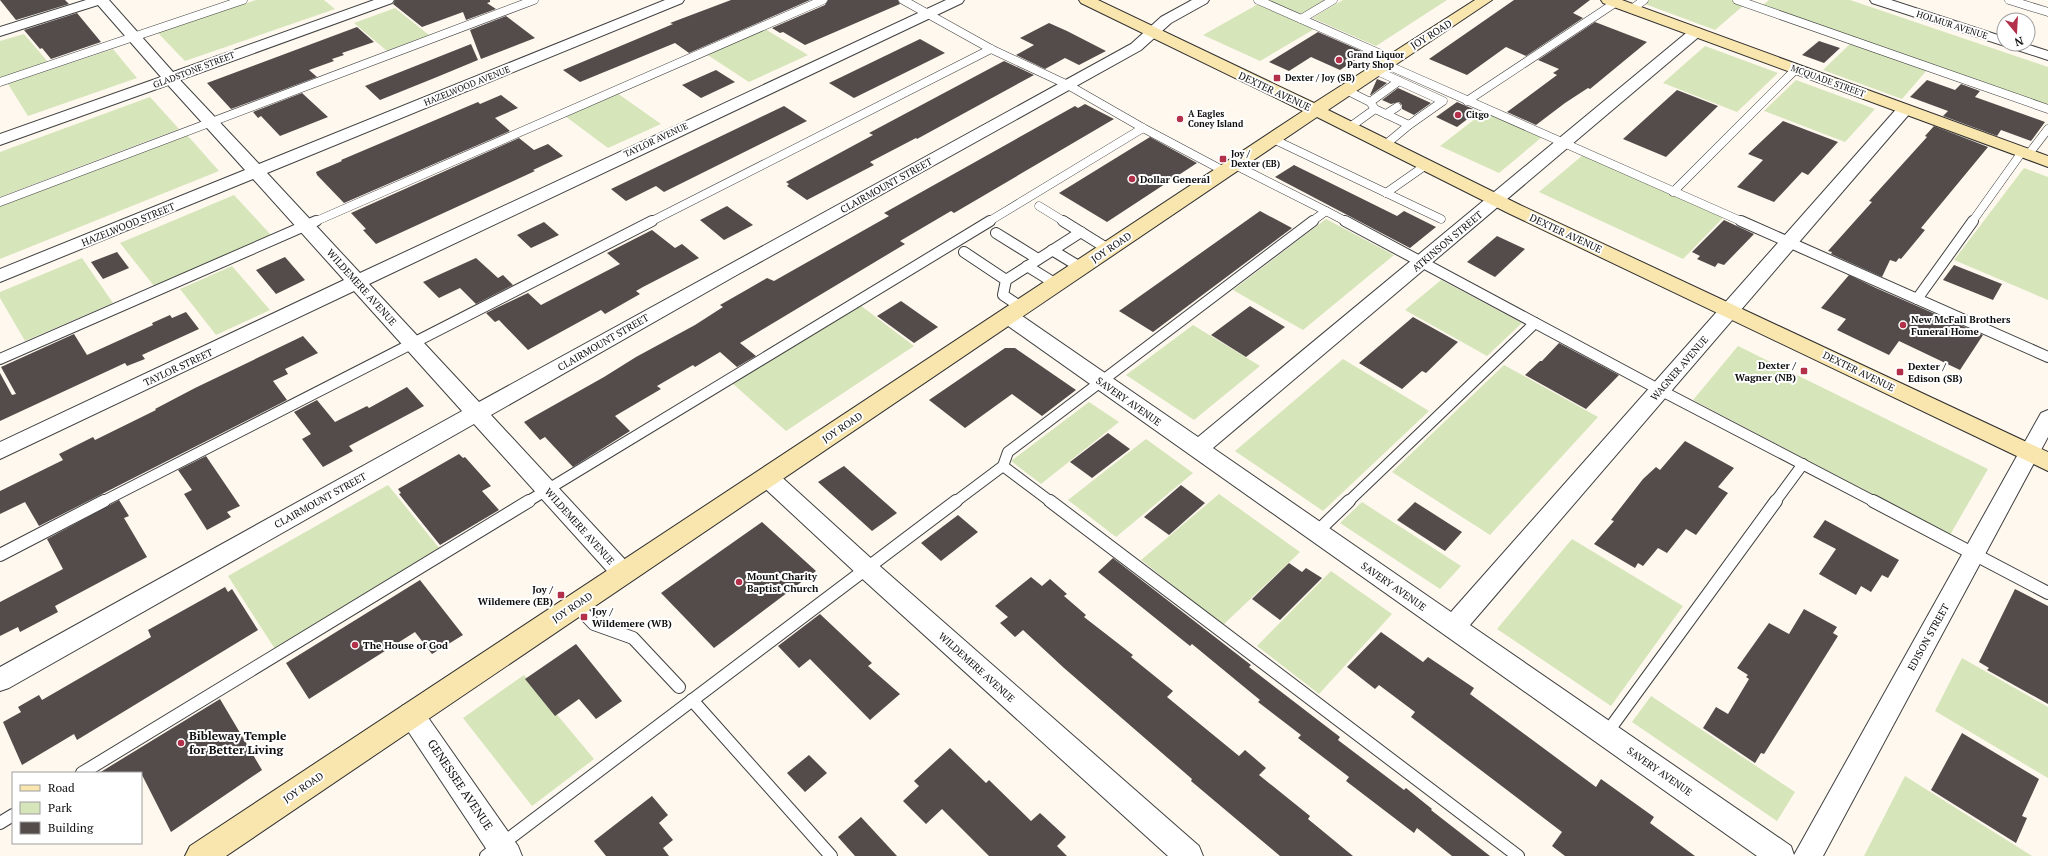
<svg xmlns="http://www.w3.org/2000/svg" width="2048" height="856" viewBox="0 0 2048 856" font-family="'PT Serif',serif">
<style>
.green{fill:#d7e5ba}
.building{fill:#544c4a}
.lines{fill:none;stroke-linecap:round;stroke-linejoin:round}
.lane-far2-casing{stroke:#404040;stroke-width:9}
.lane-far1-casing{stroke:#404040;stroke-width:12}
.lane-casing{stroke:#404040;stroke-width:14}
.street-casing{stroke:#404040;stroke-width:2}
.secondary-casing{stroke:#2f2f2f;stroke-width:2}
.lane-far2{stroke:#fff;stroke-width:8}
.lane-far1{stroke:#fff;stroke-width:10}
.lane{stroke:#fff;stroke-width:12}
.street{fill:#fff;fill-rule:evenodd}
.secondary{fill:#f9e5ae;fill-rule:evenodd}
.poi-dot{fill:#b2304a;stroke:#fff;stroke-width:1.5}
.labels{text-anchor:middle;stroke-width:4;stroke-linejoin:round;paint-order:stroke}
.far-street-label{font-size:9px;fill:#0d0d0d;stroke:#fff}
.far-poi-label{font-size:9px;font-weight:bold;fill:#0d0d0d;stroke:#fff;text-anchor:start}
.street-label{font-size:10px;fill:#0d0d0d;stroke:#fff}
.poi-label{font-size:10px;font-weight:bold;fill:#0d0d0d;stroke:#fff;text-anchor:start}
.near-poi-label{font-size:12px;font-weight:bold;fill:#0d0d0d;stroke:#fff;text-anchor:start}
.near-street-label{font-size:12px;fill:#0d0d0d;stroke:#fff}
</style>
<rect width="100%" height="100%" fill="#fef8ee"/>
<g class="green">
<polygon points="256,0 324,0 335,9 185,61 158,33"/>
<polygon points="1268,0 1330,0 1303,15"/>
<polygon points="1343,0 1447,0 1376,46 1312,18"/>
<polygon points="1650,0 1731,0 1744,5 1715,30 1645,4"/>
<polygon points="1769,0 1850,0 2048,67 2048,105 1763,5"/>
<polygon points="1260,3 1316,28 1260,61 1203,35"/>
<polygon points="395,8 429,35 387,51 354,23"/>
<polygon points="765,29 808,55 749,82 706,54"/>
<polygon points="24,34 48,62 0,78 0,41"/>
<polygon points="1850,44 1927,70 1902,99 1823,70"/>
<polygon points="1705,46 1778,73 1737,112 1663,83"/>
<polygon points="113,49 137,78 28,116 8,84"/>
<polygon points="1796,80 1875,109 1845,142 1764,111"/>
<polygon points="617,93 661,124 608,148 565,116"/>
<polygon points="150,97 179,129 0,197 0,152"/>
<polygon points="1484,112 1542,137 1499,173 1440,146"/>
<polygon points="187,135 219,171 0,259 0,206"/>
<polygon points="1583,155 1724,217 1683,259 1539,192"/>
<polygon points="2024,168 2048,177 2048,300 1954,260"/>
<polygon points="234,195 271,235 154,286 120,243"/>
<polygon points="1326,219 1394,255 1303,330 1233,290"/>
<polygon points="82,258 113,303 25,341 0,298 0,292"/>
<polygon points="232,266 270,310 216,335 180,289"/>
<polygon points="1441,280 1522,323 1487,356 1405,310"/>
<polygon points="860,305 914,346 786,431 732,383"/>
<polygon points="1193,325 1260,366 1194,420 1126,375"/>
<polygon points="1738,346 1988,469 1950,535 1693,400"/>
<polygon points="1343,359 1429,411 1323,511 1235,451"/>
<polygon points="1504,365 1598,417 1490,535 1392,472"/>
<polygon points="1089,402 1119,422 1041,484 1011,461"/>
<polygon points="1146,439 1193,473 1116,537 1068,500"/>
<polygon points="388,485 440,549 275,649 228,576"/>
<polygon points="1219,494 1300,552 1223,625 1141,560"/>
<polygon points="1362,502 1461,566 1440,589 1340,523"/>
<polygon points="1572,539 1683,606 1611,706 1497,629"/>
<polygon points="1331,571 1392,614 1319,694 1257,646"/>
<polygon points="1962,658 2048,707 2048,778 1935,711"/>
<polygon points="524,675 594,759 532,806 463,718"/>
<polygon points="1651,696 1795,792 1777,821 1632,722"/>
<polygon points="1905,776 2032,856 1864,856"/>
</g>
<g class="building">
<polygon points="0,0 65,0 69,4 16,20"/>
<polygon points="395,0 490,0 490,2 487,3 496,9 466,20 463,12 422,27 393,4"/>
<polygon points="731,0 810,0 689,53 675,43 580,82 563,70 673,24 670,23"/>
<polygon points="828,0 898,0 900,4 805,45 783,32 780,33 772,28 825,5"/>
<polygon points="1514,0 1590,0 1573,13 1583,18 1526,56 1506,47 1467,75 1429,59"/>
<polygon points="77,13 101,42 51,59 42,48 40,49 24,30"/>
<polygon points="506,16 535,38 481,59 470,30"/>
<polygon points="1595,22 1647,42 1590,89 1588,88 1565,103 1536,125 1507,112 1557,75 1553,73 1559,69 1538,60"/>
<polygon points="1049,23 1067,31 1106,51 1079,65 1065,58 1045,69 1016,55 1034,45 1020,38"/>
<polygon points="357,27 374,42 342,53 344,55 332,59 334,61 309,70 317,77 231,109 207,83"/>
<polygon points="1318,32 1366,53 1340,70 1311,57 1289,71 1269,62"/>
<polygon points="920,39 945,53 854,98 829,83"/>
<polygon points="1819,41 1840,48 1824,63 1802,55"/>
<polygon points="471,44 478,60 437,77 380,100 365,86"/>
<polygon points="1004,61 1034,75 917,139 916,138 870,162 874,165 807,200 787,186 789,184 786,182 873,135 869,133"/>
<polygon points="716,70 735,82 701,98 682,85"/>
<polygon points="1377,79 1387,83 1371,95 1370,95"/>
<polygon points="1927,80 1955,90 1961,84 1980,91 1975,97 2045,122 2031,141 2001,130 1997,136 1943,116 1948,111 1910,97"/>
<polygon points="1398,88 1431,103 1414,115 1402,109 1402,105 1399,102 1391,104 1382,100"/>
<polygon points="1677,90 1718,106 1666,157 1623,139"/>
<polygon points="302,93 328,117 280,136 261,116 258,118 253,112"/>
<polygon points="501,95 518,108 495,118 510,131 344,203 317,175 316,172 342,161 341,160 478,102 480,104"/>
<polygon points="1457,102 1478,111 1457,127 1436,117"/>
<polygon points="1085,104 1114,119 954,213 951,211 900,241 905,244 740,343 756,356 737,367 720,352 695,367 693,365 657,386 661,389 615,416 630,431 573,467 545,437 540,440 524,422 604,377 636,357 695,325 723,307 720,305 748,289 767,278 774,281 889,216 884,213 909,199 1075,106 1078,108"/>
<polygon points="784,106 807,121 664,192 656,186 626,201 611,189"/>
<polygon points="1783,121 1838,142 1808,175 1802,172 1774,202 1737,187 1763,160 1748,154"/>
<polygon points="1934,126 1988,147 1921,228 1925,230 1901,259 1899,258 1896,262 1890,260 1882,277 1831,254 1832,252 1828,251 1872,202 1869,201 1927,137 1925,136"/>
<polygon points="1150,137 1197,163 1107,222 1059,193"/>
<polygon points="519,138 534,150 548,144 563,156 533,170 535,171 376,244 363,230 366,229 351,213"/>
<polygon points="1294,165 1397,216 1404,211 1436,227 1410,248 1275,177"/>
<polygon points="727,206 753,225 724,240 700,220"/>
<polygon points="1260,211 1292,228 1153,332 1119,311"/>
<polygon points="1724,220 1754,234 1724,265 1718,263 1715,267 1697,259 1700,256 1692,252"/>
<polygon points="544,222 559,235 531,248 517,235"/>
<polygon points="652,230 675,248 682,244 699,258 643,287 636,291 640,294 605,314 601,310 528,350 499,320 495,322 486,313 528,293 541,305 620,264 607,253"/>
<polygon points="1497,236 1525,249 1495,277 1467,262"/>
<polygon points="117,252 129,268 103,279 91,262"/>
<polygon points="285,257 305,280 276,294 256,270"/>
<polygon points="476,258 498,278 503,275 513,285 476,304 460,288 439,298 423,282"/>
<polygon points="1954,265 2002,284 1993,300 1943,280"/>
<polygon points="1849,275 1876,288 1983,335 1960,370 1899,341 1889,355 1837,330 1846,319 1821,308"/>
<polygon points="901,301 938,327 914,343 877,316"/>
<polygon points="1250,306 1285,327 1246,357 1211,335"/>
<polygon points="186,312 199,329 142,355 145,359 127,366 125,363 0,421 0,373 12,395 16,394 1,367 74,334 87,355 153,325 152,323 170,315 172,318"/>
<polygon points="1413,317 1458,342 1426,373 1422,371 1402,389 1359,363"/>
<polygon points="303,336 318,353 285,369 288,374 273,381 287,400 39,526 25,502 0,514 0,491 63,460 59,454 93,437 95,440 156,410 155,409 195,388"/>
<polygon points="1559,343 1619,375 1586,409 1525,375 1540,361 1542,361"/>
<polygon points="1005,348 1015,348 1076,390 1042,416 1012,394 965,428 929,400"/>
<polygon points="407,387 424,406 349,446 353,451 323,467 302,439 311,434 294,412 317,400 335,422 367,406 369,408"/>
<polygon points="1108,433 1130,449 1092,478 1070,462"/>
<polygon points="1685,441 1734,468 1718,487 1728,493 1696,535 1686,529 1667,553 1658,548 1643,566 1638,563 1635,568 1594,544 1614,521 1611,520 1643,479 1656,467 1660,470"/>
<polygon points="459,454 463,458 465,457 491,486 482,491 499,510 440,545 399,494 401,493 398,489"/>
<polygon points="206,456 240,506 227,512 231,517 207,530 184,494 192,490 178,470"/>
<polygon points="844,466 897,513 872,531 818,482"/>
<polygon points="1181,485 1205,503 1169,535 1144,517"/>
<polygon points="119,500 129,516 124,518 147,557 55,606 58,612 20,632 18,627 0,636 0,602 63,569 47,539"/>
<polygon points="1415,502 1462,532 1445,551 1397,520"/>
<polygon points="958,515 978,532 941,561 921,543"/>
<polygon points="1825,520 1899,560 1888,578 1882,575 1871,592 1861,586 1856,595 1819,574 1836,549 1813,537"/>
<polygon points="762,522 816,571 714,648 661,593"/>
<polygon points="1113,558 1251,665 1249,667 1340,737 1338,740 1404,790 1406,788 1432,809 1431,810 1490,856 1452,856 1417,828 1414,833 1346,781 1349,777 1298,738 1301,735 1258,702 1260,700 1192,644 1190,646 1098,572"/>
<polygon points="1289,563 1302,572 1306,568 1322,578 1280,620 1252,599"/>
<polygon points="1031,577 1042,586 1050,579 1067,594 1064,596 1086,615 1084,617 1133,655 1131,657 1173,691 1167,697 1239,756 1245,750 1266,768 1259,775 1310,816 1308,819 1353,856 1280,856 1191,781 1192,779 1064,668 1023,630 1015,637 1000,623 1008,617 995,606"/>
<polygon points="420,580 463,635 432,654 415,632 309,699 286,663"/>
<polygon points="225,587 228,592 232,589 258,630 77,740 74,734 22,765 3,722 21,712 18,707 39,695 42,700 151,637 148,630"/>
<polygon points="2015,589 2048,606 2048,704 1987,670 1989,668 1979,662"/>
<polygon points="1804,609 1837,627 1833,633 1838,636 1764,754 1761,753 1755,763 1703,728 1716,707 1728,714 1749,679 1746,677 1748,675 1737,668 1769,623 1789,634"/>
<polygon points="820,614 872,663 868,666 900,694 870,720 810,659 799,668 778,646"/>
<polygon points="1381,632 1423,662 1428,657 1474,688 1470,694 1596,787 1601,779 1654,817 1650,823 1695,856 1565,856 1552,846 1562,832 1411,717 1415,712 1379,685 1375,689 1347,667"/>
<polygon points="576,644 622,701 596,719 579,699 555,716 525,679"/>
<polygon points="220,699 262,770 171,832 141,773 99,773"/>
<polygon points="1962,733 2039,779 2022,816 2027,818 2016,843 1931,790"/>
<polygon points="950,748 986,783 989,780 1031,821 1040,813 1066,837 1057,846 1067,856 989,856 942,809 926,824 903,801 919,786 914,781"/>
<polygon points="809,755 827,773 805,792 787,773"/>
<polygon points="652,796 668,815 659,823 673,840 663,848 669,856 606,856 594,841"/>
<polygon points="861,817 897,856 855,856 838,837"/>
</g>
<g class="lines">
<g class="lane-far2-casing">
<g id="lane-far2">
<polyline points="903,0 991,49 1068,85 1143,128 1224,171"/>
<polyline points="1258,0 1392,59"/>
<polyline points="1737,0 2048,109"/>
<polyline points="2009,0 2048,12"/>
<polyline points="1632,9 1644,0"/>
<polyline points="1301,19 1333,0"/>
<polyline points="1385,64 1743,222"/>
<polyline points="1375,70 1443,101 1409,125"/>
<polyline points="0,82 243,0"/>
<polyline points="1346,90 1370,102"/>
<polyline points="1467,101 1615,3"/>
<polyline points="1375,109 1370,102 1399,81"/>
<polyline points="1386,114 1397,107"/>
<polyline points="1350,127 1375,109 1409,125 1385,145"/>
<polyline points="1273,139 1441,219"/>
<polyline points="2028,155 2048,129"/>
<polyline points="1235,165 1326,211"/>
<polyline points="1673,192 1796,69"/>
<polyline points="1386,193 1426,165"/>
<polyline points="0,202 534,0"/>
<polyline points="1039,206 1065,222"/>
<polyline points="314,222 823,0"/>
<polyline points="650,222 991,49"/>
<polyline points="988,222 1143,128"/>
<polyline points="1311,222 1326,211 1347,222"/>
<polyline points="1972,222 2022,152"/>
</g>
</g>
<g class="lane-far1-casing">
<g id="lane-far1">
<polyline points="1063,221 1108,249"/>
<polyline points="1345,221 1660,390 1875,502"/>
<polyline points="1741,221 2048,357"/>
<polyline points="996,233 1038,259"/>
<polyline points="1052,250 1080,267"/>
<polyline points="964,252 1006,280 1003,295 1021,307"/>
<polyline points="1027,266 1056,284"/>
<polyline points="1006,280 1081,232"/>
<polyline points="1917,299 1973,221"/>
<polyline points="0,359 316,221"/>
<polyline points="1003,466 1051,502"/>
<polyline points="102,502 652,221"/>
<polyline points="527,502 990,221"/>
<polyline points="955,502 1003,466 1008,452 1313,221"/>
<polyline points="1348,502 1535,323"/>
<polyline points="1775,502 1803,464"/>
</g>
</g>
<g class="lane-casing">
<g id="lane">
<polyline points="1050,501 1518,856"/>
<polyline points="1873,501 2048,593"/>
<polyline points="1317,532 1349,501"/>
<polyline points="0,555 104,501"/>
<polyline points="576,605 594,624 633,638 679,687"/>
<polyline points="692,700 831,856"/>
<polyline points="1606,734 1776,501"/>
<polyline points="82,773 529,501"/>
<polyline points="0,823 13,815"/>
<polyline points="486,856 956,501"/>
</g>
</g>
<g class="street-casing">
<g id="street">
<polygon points="86,0 109,0 173,72 374,0 394,0 392,3 180,80 259,164 665,0 684,0 682,3 267,173 360,273 946,0 964,0 962,3 369,284 479,402 1131,44 1161,17 1192,0 1209,0 1207,3 1171,23 1141,50 735,276 491,415 631,566 635,573 631,580 623,583 615,580 474,424 9,688 0,691 0,667 462,411 354,291 0,459 0,442 344,280 253,179 0,282 0,269 245,170 168,85 0,145 0,134 161,77 98,5 0,36 0,27"/>
<polygon points="1870,0 1891,0 2004,37 2004,44 2026,44 2048,51 2048,60 1872,3"/>
<polygon points="1696,28 1701,29 1703,32 1701,35 1213,448 1451,612 1899,106 1911,106 1913,109 1911,112 1470,625 1791,846 1794,855 2041,413 2048,410 2048,437 1823,856 1757,856 1001,321 998,316 1001,311 1008,310 1015,311 1198,437 1691,29"/>
<polygon points="767,469 775,471 874,561 1199,846 1203,856 1168,856 858,575 759,483 756,477 759,471"/>
<polygon points="411,702 420,706 518,846 522,856 491,856 402,722 398,714 402,706"/>
</g>
</g>
<g class="secondary-casing">
<g id="secondary">
<polygon points="1079,0 1098,0 1314,103 1475,0 1492,0 1328,110 1520,205 2048,452 2048,471 1508,213 1317,117 226,856 185,856 190,846 1303,111 1081,3"/>
<polygon points="1601,0 1622,0 2048,156 2048,167 1603,3"/>
</g>
</g>
<use href="#lane-far2" class="lane-far2"/>
<use href="#lane-far1" class="lane-far1"/>
<use href="#lane" class="lane"/>
<use href="#street" class="street"/>
<use href="#secondary" class="secondary"/>
</g>
<g class="poi-dot">
<circle cx="1339" cy="60" r="4"/>
<rect x="1273" y="74" width="8" height="8" rx="2"/>
<circle cx="1458" cy="115" r="4"/>
<circle cx="1180" cy="119" r="4"/>
<rect x="1219" y="155" width="8" height="8" rx="2"/>
<circle cx="1132" cy="179" r="4"/>
<circle cx="1903" cy="325" r="4"/>
<rect x="1800" y="367" width="8" height="8" rx="2"/>
<rect x="1896" y="368" width="8" height="8" rx="2"/>
<circle cx="739" cy="582" r="4"/>
<rect x="557" y="591" width="8" height="8" rx="2"/>
<rect x="580" y="613" width="8" height="8" rx="2"/>
<circle cx="355" cy="645" r="4"/>
<circle cx="181" cy="743" r="4"/>
</g>
<g class="labels">
<g class="far-street-label">
<text transform="translate(1952 25) rotate(18)" y="3">HOLMUR AVENUE</text>
<text transform="translate(194 70) rotate(-21)" y="3">GLADSTONE STREET</text>
<text transform="translate(1828 81) rotate(20)" y="3">MCQUADE STREET</text>
<text transform="translate(467 86) rotate(-22)" y="3">HAZELWOOD AVENUE</text>
<text transform="translate(656 140) rotate(-25)" y="3">TAYLOR AVENUE</text>
</g>
<g class="far-poi-label">
<text x="1347" y="58">Grand Liquor<tspan x="1347" dy="10">Party Shop</tspan></text>
<text x="1285" y="81">Dexter / Joy (SB)</text>
<text x="1188" y="117">A Eagles<tspan x="1188" dy="10">Coney Island</tspan></text>
<text x="1466" y="118">Citgo</text>
<text x="1231" y="157">Joy /<tspan x="1231" dy="10">Dexter (EB)</tspan></text>
</g>
<g class="street-label">
<text transform="translate(1431 34) rotate(-32)" y="4">JOY ROAD</text>
<text transform="translate(1275 91) rotate(25)" y="4">DEXTER AVENUE</text>
<text transform="translate(886 185) rotate(-29)" y="4">CLAIRMOUNT STREET</text>
<text transform="translate(128 224) rotate(-22)" y="4">HAZELWOOD STREET</text>
<text transform="translate(1566 233) rotate(25)" y="4">DEXTER AVENUE</text>
<text transform="translate(1447 241) rotate(-40)" y="4">ATKINSON STREET</text>
<text transform="translate(1111 247) rotate(-34)" y="4">JOY ROAD</text>
<text transform="translate(362 287) rotate(48)" y="4">WILDEMERE AVENUE</text>
<text transform="translate(603 342) rotate(-30)" y="4">CLAIRMOUNT STREET</text>
<text transform="translate(178 367) rotate(-25)" y="4">TAYLOR STREET</text>
<text transform="translate(1679 368) rotate(-49)" y="4">WAGNER AVENUE</text>
<text transform="translate(1859 371) rotate(26)" y="4">DEXTER AVENUE</text>
<text transform="translate(1129 401) rotate(35)" y="4">SAVERY AVENUE</text>
<text transform="translate(842 427) rotate(-34)" y="4">JOY ROAD</text>
<text transform="translate(320 500) rotate(-29)" y="4">CLAIRMOUNT STREET</text>
<text transform="translate(580 526) rotate(48)" y="4">WILDEMERE AVENUE</text>
<text transform="translate(1394 586) rotate(35)" y="4">SAVERY AVENUE</text>
<text transform="translate(572 607) rotate(-34)" y="4">JOY ROAD</text>
<text transform="translate(1928 637) rotate(-61)" y="4">EDISON STREET</text>
<text transform="translate(977 667) rotate(42)" y="4">WILDEMERE AVENUE</text>
<text transform="translate(1660 771) rotate(35)" y="4">SAVERY AVENUE</text>
<text transform="translate(303 787) rotate(-34)" y="4">JOY ROAD</text>
</g>
<g class="poi-label">
<text x="1140" y="183">Dollar General</text>
<text x="1911" y="323">New McFall Brothers<tspan x="1911" dy="12">Funeral Home</tspan></text>
<text x="1796" y="369" text-anchor="end">Dexter /<tspan x="1796" dy="12">Wagner (NB)</tspan></text>
<text x="1908" y="370">Dexter /<tspan x="1908" dy="12">Edison (SB)</tspan></text>
<text x="747" y="580">Mount Charity<tspan x="747" dy="12">Baptist Church</tspan></text>
<text x="553" y="593" text-anchor="end">Joy /<tspan x="553" dy="12">Wildemere (EB)</tspan></text>
<text x="592" y="615">Joy /<tspan x="592" dy="12">Wildemere (WB)</tspan></text>
<text x="363" y="649">The House of God</text>
</g>
<g class="near-poi-label">
<text x="189" y="740">Bibleway Temple<tspan x="189" dy="14">for Better Living</tspan></text>
</g>
<g class="near-street-label">
<text transform="translate(460 785) rotate(56)" y="4">GENESSEE AVENUE</text>
</g>
</g>
<rect x="12" y="772" width="130" height="72" fill="#ffffff" stroke="#9e9e9e"/>
<rect x="20" y="785" width="20" height="6" fill="#f9e5ae" stroke="#9e9e9e"/>
<text x="48" y="792" font-size="12" fill="#0d0d0d">Road</text>
<rect x="20" y="802" width="20" height="12" fill="#d7e5ba" stroke="#9e9e9e"/>
<text x="48" y="812" font-size="12" fill="#0d0d0d">Park</text>
<rect x="20" y="822" width="20" height="12" fill="#544c4a" stroke="#9e9e9e"/>
<text x="48" y="832" font-size="12" fill="#0d0d0d">Building</text>
<g transform="translate(2016 32) rotate(162)"><circle r="19" fill="#ffffff" stroke="#9e9e9e"/>
<path d="M0-3L7 15L0 10L-7 15Z" fill="#b2304a"/>
<text y="-6" font-size="11" font-weight="bold" text-anchor="middle" fill="#0d0d0d">N</text>
</g>
</svg>
